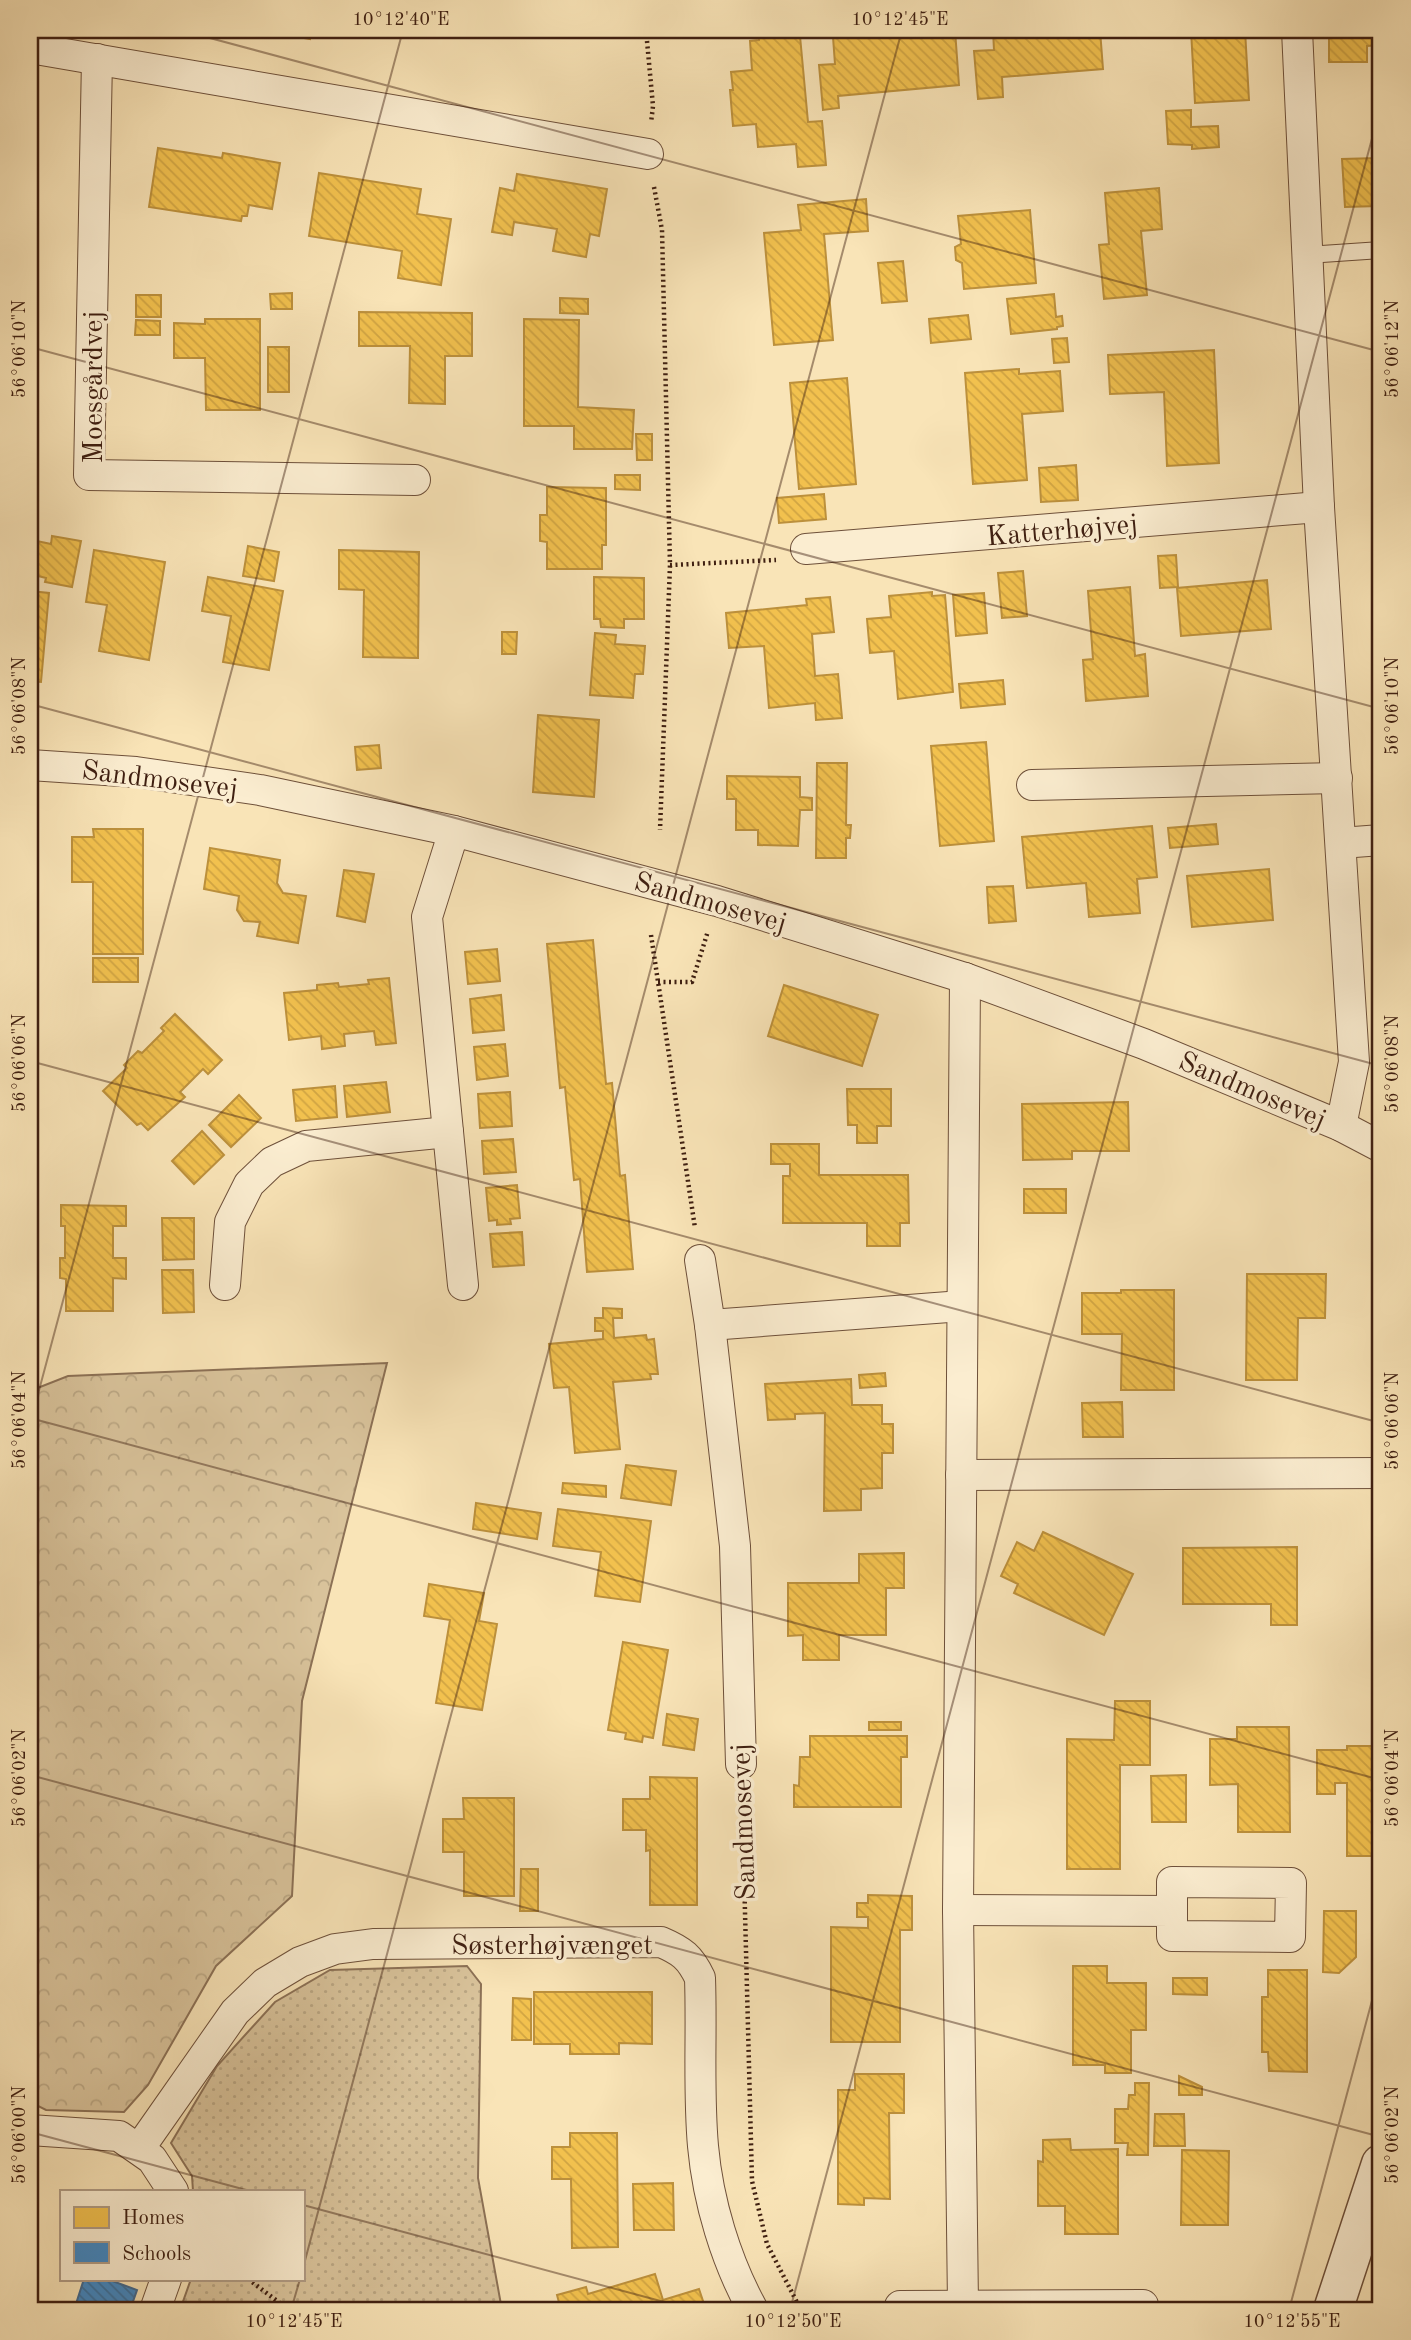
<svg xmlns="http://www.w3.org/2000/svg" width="1411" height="2340" viewBox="0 0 1411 2340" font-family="'Old Standard TT',serif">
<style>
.grass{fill:url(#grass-dots);stroke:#8c7156;stroke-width:2}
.forest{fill:url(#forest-crowns);stroke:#8c7156;stroke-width:2}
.homes{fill:url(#homes-back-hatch);stroke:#bc903c;stroke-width:2}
.schools{fill:url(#schools-back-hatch);stroke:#3f688f;stroke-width:2}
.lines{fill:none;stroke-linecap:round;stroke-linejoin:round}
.service-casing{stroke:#6e503a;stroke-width:18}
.minor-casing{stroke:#6e503a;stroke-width:32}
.tertiary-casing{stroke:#6e503a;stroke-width:41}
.path{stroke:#3f1f11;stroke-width:4.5;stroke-dasharray:2 3.5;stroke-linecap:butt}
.service{stroke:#fbedd0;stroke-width:16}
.minor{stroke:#fbedd0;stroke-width:30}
.tertiary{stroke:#fbedd0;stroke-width:38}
.ticks{fill:none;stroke:#3f1f11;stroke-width:2;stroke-opacity:0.45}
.labels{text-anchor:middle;stroke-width:7;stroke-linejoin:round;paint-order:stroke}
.street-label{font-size:28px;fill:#3f1f11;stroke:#fbedd0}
.neatline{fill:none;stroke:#3f1f11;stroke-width:2.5}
.ticks-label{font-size:18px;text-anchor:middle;fill:#3f1f11}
</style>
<defs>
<pattern id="grass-dots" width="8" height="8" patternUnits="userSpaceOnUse" patternTransform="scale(1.75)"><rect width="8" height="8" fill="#d9c39b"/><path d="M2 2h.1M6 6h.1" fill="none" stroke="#bba784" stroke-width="1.8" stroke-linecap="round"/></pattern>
<pattern id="forest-crowns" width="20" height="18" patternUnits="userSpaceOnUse" patternTransform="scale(1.75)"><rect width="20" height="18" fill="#d9c39b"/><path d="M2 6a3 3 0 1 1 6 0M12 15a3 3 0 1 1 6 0" fill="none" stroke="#bba784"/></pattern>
<pattern id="homes-back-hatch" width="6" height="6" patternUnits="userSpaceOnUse" patternTransform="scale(1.75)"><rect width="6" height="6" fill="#f2c14e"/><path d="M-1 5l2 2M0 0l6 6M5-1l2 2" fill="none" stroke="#d1a543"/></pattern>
<pattern id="schools-back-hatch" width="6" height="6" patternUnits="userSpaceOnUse" patternTransform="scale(1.75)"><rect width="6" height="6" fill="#3f88c5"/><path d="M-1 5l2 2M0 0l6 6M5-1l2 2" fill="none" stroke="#366f9f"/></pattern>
</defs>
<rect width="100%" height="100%" fill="#f9e4b7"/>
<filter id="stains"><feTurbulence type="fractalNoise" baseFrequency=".00286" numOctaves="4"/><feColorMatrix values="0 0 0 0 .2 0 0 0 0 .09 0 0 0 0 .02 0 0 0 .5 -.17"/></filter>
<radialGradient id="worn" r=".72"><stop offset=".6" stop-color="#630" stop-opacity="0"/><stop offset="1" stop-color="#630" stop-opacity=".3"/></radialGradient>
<polygon class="grass" points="467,1966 481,1984 478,2178 502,2310 180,2310 191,2279 303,2279 303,2191 193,2191 192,2176 171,2143 217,2066 275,2002 330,1970"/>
<polygon class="forest" points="387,1363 302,1701 292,1896 216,1966 148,2085 124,2112 46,2110 30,2102 30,1674 35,1389 68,1376"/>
<g class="homes">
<polygon points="277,30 312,30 310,39 276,33"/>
<polygon points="758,30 791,30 792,37 800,36 808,122 822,121 826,165 798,167 796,144 758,147 756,124 733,126 730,90 733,90 731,72 752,70 750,41 759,40"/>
<polygon points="920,30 955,30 959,85 838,96 839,108 823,110 819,65 835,64 833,37"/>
<polygon points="993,30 1100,30 1103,69 1002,77 1003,97 978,99 974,51 994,50"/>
<polygon points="1191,30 1245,30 1249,100 1195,103"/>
<polygon points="1329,30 1381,30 1381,45 1367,46 1367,62 1329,62"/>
<polygon points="30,107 34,107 33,231 30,231"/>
<polygon points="1191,110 1191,127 1218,126 1219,147 1192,149 1192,145 1168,144 1166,111"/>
<polygon points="1376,124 1381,124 1381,178 1379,178 1379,173 1376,174 1378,206 1345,207 1342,159 1378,158"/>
<polygon points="158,148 222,158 223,153 280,163 272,209 249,205 247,216 242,216 241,221 149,207"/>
<polygon points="319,173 421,189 417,214 451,219 441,285 398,278 402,251 309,236"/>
<polygon points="517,174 607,189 599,236 590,234 586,257 553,251 557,229 514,222 512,235 492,232 500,188 514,191"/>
<polygon points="1159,188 1162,229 1141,231 1147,295 1104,299 1099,245 1109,244 1105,193"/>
<polygon points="866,199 868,231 824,234 833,340 774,345 764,233 801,230 798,205"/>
<polygon points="1030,210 1036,283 964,289 962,263 956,260 955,247 961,244 958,216"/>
<polygon points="903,261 907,301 882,303 878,263"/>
<polygon points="1377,262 1381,262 1381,350"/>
<polygon points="292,293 292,309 271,309 270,294"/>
<polygon points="1054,294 1056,317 1062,316 1063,326 1057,327 1057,329 1011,334 1007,299"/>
<rect x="136" y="295" width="25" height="22"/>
<polygon points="560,298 588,299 588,314 560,313"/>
<polygon points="359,312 472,313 472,356 445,356 445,404 409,403 410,346 359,346"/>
<polygon points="968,315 971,339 931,343 929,319"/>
<polygon points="205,319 260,319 260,410 206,410 205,358 174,358 174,323 205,324"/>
<polygon points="524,319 579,320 578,407 634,410 632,449 574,449 574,426 524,426"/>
<polygon points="136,320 160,321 160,335 135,335"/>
<polygon points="1067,338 1069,362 1054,363 1052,339"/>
<rect x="268" y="347" width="21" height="45"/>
<polygon points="1214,350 1219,463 1167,466 1164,392 1110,394 1108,355"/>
<polygon points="1019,369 1019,374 1060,371 1063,411 1022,414 1027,480 973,484 965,373"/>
<polygon points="847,378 856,484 799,489 790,383"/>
<polygon points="636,434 652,434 652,460 637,460"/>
<polygon points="1076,465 1078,500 1041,502 1039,468"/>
<polygon points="615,475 640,475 640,490 615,489"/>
<polygon points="547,487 606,488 606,545 602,545 602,569 547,569 547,542 540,541 540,515 547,515"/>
<polygon points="824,494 826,519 779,523 777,498"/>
<polygon points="52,536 81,541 72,587 45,582 46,578 30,574 32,540 51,544"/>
<polygon points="248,546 279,552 274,581 243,576"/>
<polygon points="94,550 165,562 149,660 99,651 107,605 86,602"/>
<polygon points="339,550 419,552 418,658 363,657 364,590 339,589"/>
<polygon points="1176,555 1178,587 1160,588 1158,556"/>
<polygon points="1023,571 1027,616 1002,618 998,573"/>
<polygon points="208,577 283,591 269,670 223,662 231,616 202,611"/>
<polygon points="594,577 644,578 644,619 624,619 624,628 601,627 600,619 594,619"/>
<polygon points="1267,580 1271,629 1181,636 1177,588"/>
<polygon points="1130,587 1135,656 1145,654 1148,696 1086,701 1083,660 1093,659 1088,591"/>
<polygon points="30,591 49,593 41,682 30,681"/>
<polygon points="932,592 932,596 945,595 953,692 898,699 894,651 870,653 867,619 891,617 889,596"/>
<polygon points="984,593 987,633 956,636 953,595"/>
<polygon points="830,597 834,632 812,634 815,676 838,674 842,718 816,720 815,703 769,708 764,646 729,648 726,613 807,605 806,599"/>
<polygon points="502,632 517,632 516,654 502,654"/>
<polygon points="595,633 616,635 615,644 645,646 643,674 635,674 633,698 590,695"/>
<polygon points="1003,680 1005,704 961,708 959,684"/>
<polygon points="538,715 599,720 594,797 533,792"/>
<polygon points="986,742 994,841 940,846 931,746"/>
<polygon points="379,745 381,768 357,770 355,747"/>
<polygon points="817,763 847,763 846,825 851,825 850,838 846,838 846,858 816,858"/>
<polygon points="727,776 800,777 800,797 812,798 812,810 800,810 798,846 758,845 758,830 736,830 736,799 727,799"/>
<polygon points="1216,824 1218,844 1170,848 1168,828"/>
<polygon points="1152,826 1157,877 1137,879 1140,913 1089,917 1086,883 1027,888 1022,837"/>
<polygon points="93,829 143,829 143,954 93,954 93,882 72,882 72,837 94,837"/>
<polygon points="210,848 280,860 277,883 283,893 306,896 298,943 257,936 260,922 244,921 237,910 239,896 204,889"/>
<polygon points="1269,869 1273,920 1192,927 1187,876"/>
<polygon points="344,870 374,874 365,922 337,916"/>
<polygon points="1013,886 1016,921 989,923 987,887"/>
<polygon points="593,940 606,1084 612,1083 620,1176 625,1175 633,1269 587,1272 580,1179 574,1180 565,1087 560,1088 547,944"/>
<polygon points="497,949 500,981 468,984 465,952"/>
<rect x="93" y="958" width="45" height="24"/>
<polygon points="389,978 396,1043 376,1045 374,1031 344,1034 345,1046 322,1049 321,1036 289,1040 284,993 317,990 317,985 338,983 339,987 369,984 368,980"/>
<polygon points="784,985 878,1015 862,1066 768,1036"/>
<polygon points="501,995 504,1030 473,1033 470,999"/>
<polygon points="175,1014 222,1060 208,1074 203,1069 180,1092 185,1097 148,1130 141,1123 137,1125 103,1091 127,1068 124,1065 138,1051 142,1053 164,1031 161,1028"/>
<polygon points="505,1044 508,1076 477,1080 474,1047"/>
<polygon points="386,1082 390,1112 347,1117 344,1086"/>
<polygon points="335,1086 337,1117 296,1121 293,1090"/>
<polygon points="847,1089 891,1089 891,1126 877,1126 877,1143 857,1143 857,1125 848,1125"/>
<polygon points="510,1092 512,1126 480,1128 478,1094"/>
<polygon points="239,1095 261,1118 231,1147 209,1125"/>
<polygon points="1128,1102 1129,1151 1072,1151 1072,1159 1023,1160 1022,1104"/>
<polygon points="202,1131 224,1155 194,1184 172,1161"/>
<polygon points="513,1139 516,1172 484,1174 482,1141"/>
<polygon points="771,1144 819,1144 819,1175 908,1175 909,1223 900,1223 900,1246 867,1246 867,1223 783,1223 783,1176 790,1176 790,1164 771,1164"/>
<polygon points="517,1185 520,1218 510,1219 511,1224 497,1225 497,1220 489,1221 486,1188"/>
<rect x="1024" y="1189" width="42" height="24"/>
<polygon points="61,1205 126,1206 126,1226 113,1226 113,1258 126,1258 126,1279 113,1278 113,1311 66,1311 66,1279 60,1278 60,1258 65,1258 65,1226 61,1226"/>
<polygon points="162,1218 194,1218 194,1259 163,1260"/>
<polygon points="522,1232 524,1265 493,1267 490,1234"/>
<polygon points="162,1270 193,1270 194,1312 163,1313"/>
<polygon points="1247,1274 1326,1274 1325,1318 1298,1318 1297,1380 1246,1380"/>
<polygon points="1121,1290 1174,1290 1174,1390 1121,1390 1122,1334 1082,1334 1082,1293 1121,1293"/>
<polygon points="603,1308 622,1309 622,1318 613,1318 614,1338 646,1335 647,1340 654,1339 658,1374 650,1374 651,1379 613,1382 620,1449 575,1453 569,1387 554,1388 549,1344 603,1339 603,1331 595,1331 595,1318 603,1318"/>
<polygon points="885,1373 886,1386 860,1388 859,1375"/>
<polygon points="851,1379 852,1405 882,1405 882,1424 893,1424 893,1453 882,1453 882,1488 861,1489 861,1510 824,1511 825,1413 795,1414 795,1419 768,1420 765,1384"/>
<polygon points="1122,1402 1123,1437 1083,1437 1082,1403"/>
<polygon points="626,1465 676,1471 671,1505 621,1498"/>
<polygon points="563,1483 606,1486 606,1497 562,1493"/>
<polygon points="476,1503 541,1513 537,1539 473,1529"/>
<polygon points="558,1509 651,1521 640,1602 595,1596 601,1552 553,1546"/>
<polygon points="1043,1532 1133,1574 1104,1635 1014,1593 1018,1584 1001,1576 1017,1542 1034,1551"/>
<polygon points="1297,1547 1297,1625 1271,1625 1271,1604 1183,1604 1183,1548"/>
<polygon points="904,1553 904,1588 886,1588 886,1635 839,1635 839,1660 803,1660 803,1635 788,1636 788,1583 859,1583 859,1554"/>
<polygon points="429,1584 484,1593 479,1621 497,1624 482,1710 436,1703 450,1620 424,1616"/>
<polygon points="623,1642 668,1650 653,1738 643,1736 642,1742 625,1739 626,1733 608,1730"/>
<polygon points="1115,1701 1150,1701 1150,1765 1120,1765 1120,1869 1067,1869 1067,1739 1114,1740"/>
<polygon points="667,1714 698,1719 694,1750 663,1745"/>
<rect x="869" y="1722" width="32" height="8"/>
<polygon points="1237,1727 1289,1727 1290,1832 1238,1832 1238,1784 1210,1785 1210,1739 1237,1739"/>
<polygon points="810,1736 907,1736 907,1757 901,1757 901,1807 794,1807 794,1785 799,1786 800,1757 810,1757"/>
<polygon points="1347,1746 1381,1746 1381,1856 1347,1856 1347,1783 1335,1783 1335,1794 1317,1794 1317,1750 1347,1750"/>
<polygon points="1186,1775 1186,1822 1152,1822 1151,1776"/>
<polygon points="650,1777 697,1778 697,1905 650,1905 650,1850 646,1851 646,1830 623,1830 623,1799 650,1799"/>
<polygon points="463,1798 514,1798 514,1896 464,1896 464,1852 443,1852 443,1819 464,1819"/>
<polygon points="521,1869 538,1869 538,1911 520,1911"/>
<polygon points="868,1895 912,1896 912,1930 900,1930 900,2042 831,2042 831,1927 868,1928 868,1917 857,1917 857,1903 868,1903"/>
<polygon points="1324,1911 1356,1911 1356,1957 1339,1973 1323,1972"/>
<polygon points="1073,1966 1107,1966 1107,1983 1146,1983 1146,2030 1131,2030 1131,2073 1105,2073 1105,2065 1073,2065"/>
<polygon points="1268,1970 1307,1970 1307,2072 1269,2071 1268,2052 1262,2052 1262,1997 1268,1997"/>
<polygon points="1173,1978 1207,1978 1207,1995 1173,1994"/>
<polygon points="534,1992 652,1992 652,2044 619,2043 619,2054 570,2054 570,2044 534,2044"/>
<polygon points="513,1998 531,1999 531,2040 512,2040"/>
<polygon points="855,2074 904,2074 904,2113 889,2113 890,2199 864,2198 864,2205 838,2204 838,2090 855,2090"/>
<polygon points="1179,2076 1202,2087 1202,2095 1179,2095"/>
<polygon points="1135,2083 1149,2083 1148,2155 1127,2155 1128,2143 1115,2143 1115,2109 1128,2109 1129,2095 1135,2095"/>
<polygon points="1155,2114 1184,2114 1185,2146 1154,2146"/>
<polygon points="570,2133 617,2133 618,2247 572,2248 571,2179 552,2179 552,2147 570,2147"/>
<polygon points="1070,2139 1071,2150 1118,2149 1118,2234 1065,2234 1065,2206 1038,2206 1038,2161 1043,2162 1043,2140"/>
<polygon points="1182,2150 1229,2151 1228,2225 1181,2225"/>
<polygon points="673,2183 674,2230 634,2230 633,2184"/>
<polygon points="655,2274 663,2300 699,2289 706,2310 561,2310 557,2295 586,2287 588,2294"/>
</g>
<polygon class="schools" points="84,2279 107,2279 137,2290 130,2310 74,2310"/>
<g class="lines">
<g class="service-casing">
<polyline id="service" points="1307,255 1381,250"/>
</g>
<g class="minor-casing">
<g id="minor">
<polyline points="1297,30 1319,507 1354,1062 1341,1126"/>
<polyline points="30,48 648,154"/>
<polyline points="97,59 89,475 415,480"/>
<polyline points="806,549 1319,507"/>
<polyline points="30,765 136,772 260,790 454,831 717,901 965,978 1144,1044 1341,1126 1381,1147"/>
<polyline points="1032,785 1337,778"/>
<polyline points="454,831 427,917 463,1285"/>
<polyline points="1341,843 1381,840"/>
<polyline points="700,1260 710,1325 735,1546 741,1764"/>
<polyline points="225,1285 230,1222 249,1184 272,1162 306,1146 448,1132"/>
<polyline points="710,1325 962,1306"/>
<polyline points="961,1475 1381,1473"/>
<polyline points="958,1910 1172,1911 1172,1936 1290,1937 1291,1883 1172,1882 1172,1911"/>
<polyline points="30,2130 119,2136 152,2159 173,2191"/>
<path d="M139,2149L235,2012L265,1983L300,1962L335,1949L373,1944L661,1942C682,1951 690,1957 700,1978C702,2034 698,2090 703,2146C708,2202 726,2261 753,2310"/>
<polyline points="963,2305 958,1910 965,978"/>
<polyline points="900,2306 1143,2305"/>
<polyline points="155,2310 166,2279"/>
</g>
</g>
<g class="tertiary-casing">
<polyline id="tertiary" points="1333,2310 1381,2164"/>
</g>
<g class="path">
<polyline points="646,30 653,106 651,123"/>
<polyline points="654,187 662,230 670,565 660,830"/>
<polyline points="670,565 776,560"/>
<polyline points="651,935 695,1228"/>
<polyline points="658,982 692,982 708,931"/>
<polyline points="742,1797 752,2181 767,2244 801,2310"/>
<polyline points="248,2279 289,2310"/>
</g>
<use href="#service" class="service"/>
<use href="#minor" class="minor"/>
<use href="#tertiary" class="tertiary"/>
</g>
<path class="ticks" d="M180,30L1381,352M30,347L1381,709M30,704L1381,1066M30,1061L1381,1423M30,1418L1381,1780M30,1424L403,30M30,1775L1381,2137M30,2132L250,2191M303,2205L694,2310M303,2268L902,30M291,2310L300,2279M790,2310L1381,105M1289,2310L1381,1967"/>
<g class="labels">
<g class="street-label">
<text transform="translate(92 387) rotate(-90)" y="10">Moesgårdvej</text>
<text transform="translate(1062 529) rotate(-5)" y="10">Katterhøjvej</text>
<text transform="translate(160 778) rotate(7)" y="10">Sandmosevej</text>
<text transform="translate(711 901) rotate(16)" y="10">Sandmosevej</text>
<text transform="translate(1253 1089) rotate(23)" y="10">Sandmosevej</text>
<text transform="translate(742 1822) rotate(-92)" y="10">Sandmosevej</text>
<text x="552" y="1954">Søsterhøjvænget</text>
</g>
</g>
<rect width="1411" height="2340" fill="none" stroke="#f9e4b7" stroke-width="77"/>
<rect x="60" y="2190" width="245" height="91" fill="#fbedd0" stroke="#b09b84" stroke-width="2"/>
<rect x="74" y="2207" width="35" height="21" fill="#f2c14e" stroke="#b09b84" stroke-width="2"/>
<text x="122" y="2224" font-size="21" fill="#3f1f11">Homes</text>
<rect x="74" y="2242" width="35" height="21" fill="#3f88c5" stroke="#b09b84" stroke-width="2"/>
<text x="122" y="2260" font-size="21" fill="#3f1f11">Schools</text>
<rect x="38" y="38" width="1334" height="2264" class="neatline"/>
<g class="ticks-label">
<text x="401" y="25">10°12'40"E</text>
<text x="900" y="25">10°12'45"E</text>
<text transform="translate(19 349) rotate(-90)" y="6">56°06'10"N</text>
<text transform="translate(1392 349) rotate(-90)" y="6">56°06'12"N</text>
<text transform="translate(19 706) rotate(-90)" y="6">56°06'08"N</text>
<text transform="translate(1392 706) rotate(-90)" y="6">56°06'10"N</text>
<text transform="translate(19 1063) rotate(-90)" y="6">56°06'06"N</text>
<text transform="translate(1392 1064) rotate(-90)" y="6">56°06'08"N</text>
<text transform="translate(19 1420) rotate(-90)" y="6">56°06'04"N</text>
<text transform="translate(1392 1421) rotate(-90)" y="6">56°06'06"N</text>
<text transform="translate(19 1778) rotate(-90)" y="6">56°06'02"N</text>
<text transform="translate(1392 1778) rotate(-90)" y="6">56°06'04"N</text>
<text transform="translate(19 2135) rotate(-90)" y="6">56°06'00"N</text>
<text transform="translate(1392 2135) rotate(-90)" y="6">56°06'02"N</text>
<text x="294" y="2327">10°12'45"E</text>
<text x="793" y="2327">10°12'50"E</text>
<text x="1292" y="2327">10°12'55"E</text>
</g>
<rect width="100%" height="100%" filter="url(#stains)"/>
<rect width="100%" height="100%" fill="url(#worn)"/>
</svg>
